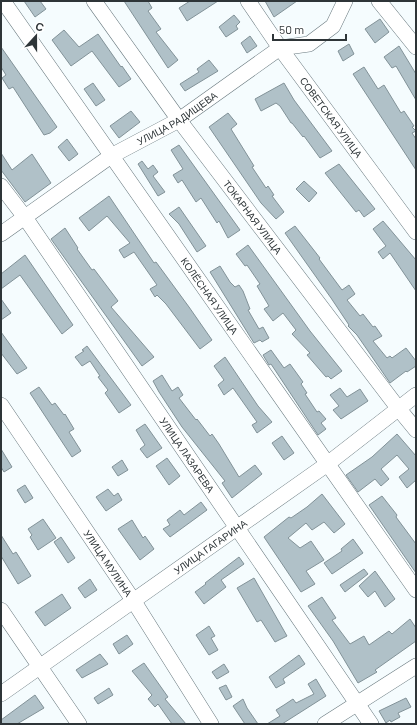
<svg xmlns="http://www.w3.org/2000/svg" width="417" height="725" viewBox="0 0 417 725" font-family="Barlow,sans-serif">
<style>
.building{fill:#b0c1c8;stroke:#829298}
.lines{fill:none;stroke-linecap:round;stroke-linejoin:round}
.minor-casing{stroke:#69797f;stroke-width:16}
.minor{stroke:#fff;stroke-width:15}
.labels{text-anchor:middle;stroke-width:3;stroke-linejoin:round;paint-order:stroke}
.street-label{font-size:10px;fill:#2e3538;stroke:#fff}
</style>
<rect width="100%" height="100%" fill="#f5fcfe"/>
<g class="building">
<polygon points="24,1 40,1 46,9 35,17"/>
<polygon points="124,1 148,1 152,8 148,11 161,29 156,32 178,60 168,68"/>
<polygon points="190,1 218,1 187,21 179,8"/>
<polygon points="265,1 297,1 274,17"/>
<polygon points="234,15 240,22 236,26 238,29 226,37 219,27"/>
<polygon points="380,19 389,32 375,43 365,29"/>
<polygon points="64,30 79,47 98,34 121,67 122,66 131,79 119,87 92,51 71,66 52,40"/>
<polygon points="250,36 257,46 247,53 241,43"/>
<polygon points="349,44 354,54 343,61 338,51"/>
<polygon points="399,46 416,74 416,100 396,66 392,68 384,57"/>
<polygon points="1,47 57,127 50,133 44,135 13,87 9,89 2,78 6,75 1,67"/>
<polygon points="209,60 218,71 185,91 180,84 199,72 197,69"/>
<polygon points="364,67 378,89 384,85 401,113 404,111 414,126 412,127 416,131 412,133 416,139 416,170 353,74"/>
<polygon points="93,83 105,100 96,106 84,89"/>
<polygon points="284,83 294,100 332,151 320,158 304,136 303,137 292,123 291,123 280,106 276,103 261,111 255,99"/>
<polygon points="131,111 140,122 119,138 110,126"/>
<polygon points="228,113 237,124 231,129 254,166 252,167 266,188 268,186 274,195 272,196 284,212 276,219 261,203 209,127"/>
<polygon points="67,139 78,154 69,161 58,147"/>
<polygon points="179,145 240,230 228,238 219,221 217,223 201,198 196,202 182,180 178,183 173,175 183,169 171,150"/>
<polygon points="1,153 12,170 32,154 51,183 25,202 1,170"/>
<polygon points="142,161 148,169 153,165 158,172 153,176 165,192 158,196 138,164"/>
<polygon points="339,164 375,209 364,217 359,210 356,212 325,173"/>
<polygon points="304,181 317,193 309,202 296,189"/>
<polygon points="109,196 154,263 156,262 189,307 212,340 200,349 166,304 157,295 155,297 150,289 157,285 134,252 124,258 119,250 130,243 107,216 89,231 79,218"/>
<polygon points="179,207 206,246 197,252 179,224 169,214"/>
<polygon points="383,221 416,260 416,291 390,253 383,259 378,252 386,246 373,229"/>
<polygon points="295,226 320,258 319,259 342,290 349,285 355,294 347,300 360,316 363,314 373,327 375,326 382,336 373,341 387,358 390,356 392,358 406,348 416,361 416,366 407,372 406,371 390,383 357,335 348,326 349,325 331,298 285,233"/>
<polygon points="65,228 78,248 77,249 92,270 94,269 118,301 111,307 154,357 142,366 51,239"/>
<polygon points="248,245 310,331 342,371 331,379 328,376 326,377 307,355 310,353 292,334 296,330 283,313 273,321 264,309 269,306 257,286 260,284 247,265 245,266 236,254"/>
<polygon points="25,255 73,325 62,334 20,275 1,289 1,274"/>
<polygon points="220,266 230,282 235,287 239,285 243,291 250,309 248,310 259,329 263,327 269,338 262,342 260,340 254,343 210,272"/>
<polygon points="1,299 11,313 1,320"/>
<polygon points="1,332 27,368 17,374 1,353"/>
<polygon points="87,346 131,405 119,413 105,393 108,390 98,377 100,376 90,361 82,366 75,357 84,351 82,350"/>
<polygon points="271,350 284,368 290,364 303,382 301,384 307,393 305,394 317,412 319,411 326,419 321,423 326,429 318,435 271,364 269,365 263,355"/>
<polygon points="225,357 258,406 272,422 257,433 252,425 257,422 233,388 224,395 218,385 224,380 214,366"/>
<polygon points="162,375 172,391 178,387 183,395 179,398 196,420 197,419 210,436 212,434 219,444 239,477 255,465 262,474 232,498 222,483 225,481 182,427 159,392 153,381"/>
<polygon points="39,387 52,405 55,403 64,415 65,414 74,429 69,432 81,451 72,457 30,393"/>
<polygon points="340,388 347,397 360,389 368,401 341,419 333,410 339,406 330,395"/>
<polygon points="145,424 162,448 147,458 140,449 145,445 136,430"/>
<polygon points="397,434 416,456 416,480 407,488 399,477 409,469 397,455 381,469 389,479 381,486 375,479 358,492 346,475 372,457"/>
<polygon points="282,436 294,453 284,460 272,443"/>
<polygon points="1,449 12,467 4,472 1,467"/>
<polygon points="167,458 180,476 169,485 156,466"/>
<polygon points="122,460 128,470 118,476 112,467"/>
<polygon points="25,485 33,498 25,503 17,490"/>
<polygon points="108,489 114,496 118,493 122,500 106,511 96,497"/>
<polygon points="322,494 345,524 334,533 324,522 312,530 306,523 288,538 300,548 311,541 324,560 306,571 315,584 301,592 264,537 289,517 291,518 307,507"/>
<polygon points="382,496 397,515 396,517 416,544 416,573 369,505"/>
<polygon points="201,502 207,510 170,537 163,529 170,525 167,520 180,510 184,515"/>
<polygon points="43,519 56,538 38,550 30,537 32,535 28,529"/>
<polygon points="132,520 143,538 145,536 154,549 140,560 118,529"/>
<polygon points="1,535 13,554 16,552 31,576 18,584 1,556"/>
<polygon points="61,537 75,558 68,563 54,542"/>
<polygon points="353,539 363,553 332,574 324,563 342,551 341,549"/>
<polygon points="239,557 244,564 221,580 226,587 204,604 195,592 206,584 205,583"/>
<polygon points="364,569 368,574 345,592 340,585"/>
<polygon points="375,571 395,599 385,607 375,591 368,597 359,586"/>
<polygon points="254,578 287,636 275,642 261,620 257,622 237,588"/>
<polygon points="90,579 97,590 85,598 78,588"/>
<polygon points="62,594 71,608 45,626 35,612"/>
<polygon points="322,597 336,618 332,620 350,644 364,636 369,645 389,631 392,634 410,619 416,628 416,641 375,670 377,672 358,683 333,641 308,606"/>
<polygon points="209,626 215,636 211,638 218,650 209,655 196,635"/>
<polygon points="127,635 133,644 119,654 113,644"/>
<polygon points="100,654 108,664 82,678 76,670"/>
<polygon points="299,655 305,664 283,679 285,683 276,688 269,677"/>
<polygon points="144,663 168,697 165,699 186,724 172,724 158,704 155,707 148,699 152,695 132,671"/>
<polygon points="224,664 229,672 217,679 212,672"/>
<polygon points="316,679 326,696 282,724 267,724 280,716 276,710 284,705 293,699 296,703 314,694 308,684"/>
<polygon points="226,685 232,697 226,700 219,688"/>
<polygon points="109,688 113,695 98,704 94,698"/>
<polygon points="35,695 44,708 17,724 1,724 1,720"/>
<polygon points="406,698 411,707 398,713 400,717 391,722 390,720 386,723 379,711"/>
<polygon points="243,699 247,708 258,724 245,724 233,706"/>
</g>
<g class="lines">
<g class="minor-casing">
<g id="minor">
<path id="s1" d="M3,1L416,590"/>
<path id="s2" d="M94,1L179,120L398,408L416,430"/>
<path id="s3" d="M248,1L280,48L416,232"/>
<polyline points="379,1 416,47"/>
<path id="s4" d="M1,186L24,216L371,724"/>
<path id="s5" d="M1,234L111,156L179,120L280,48L309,44L333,26L345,1"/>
<path id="s6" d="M1,405L133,600L211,724"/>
<polyline points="1,610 79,724"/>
<path id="s7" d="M1,694L326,465L416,395"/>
<polyline points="325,724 416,666"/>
</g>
</g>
<use href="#minor" class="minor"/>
</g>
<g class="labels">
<g class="street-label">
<text dy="4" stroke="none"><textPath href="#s3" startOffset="143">СОВЕТСКАЯ УЛИЦА</textPath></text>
<text dy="4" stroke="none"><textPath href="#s5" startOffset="211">УЛИЦА РАДИЩЕВА</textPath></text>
<text dy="4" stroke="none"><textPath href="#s2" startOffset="268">ТОКАРНАЯ УЛИЦА</textPath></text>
<text dy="4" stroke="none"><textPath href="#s1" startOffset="360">КОЛЁСНАЯ УЛИЦА</textPath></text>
<text dy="4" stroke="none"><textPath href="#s4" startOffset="327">УЛИЦА ЛАЗАРЕВА</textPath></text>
<text dy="4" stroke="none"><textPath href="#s7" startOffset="256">УЛИЦА ГАГАРИНА</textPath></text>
<text dy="4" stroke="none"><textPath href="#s6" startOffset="191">УЛИЦА МУЛИНА</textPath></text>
</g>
</g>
<rect width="417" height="725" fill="none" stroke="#2e3538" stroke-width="4"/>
<g transform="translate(36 36) rotate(21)" stroke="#ffffff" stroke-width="3" paint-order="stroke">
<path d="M0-3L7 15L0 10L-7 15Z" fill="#2e3538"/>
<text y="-6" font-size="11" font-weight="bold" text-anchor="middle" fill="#2e3538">С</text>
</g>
<path d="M273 34v6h73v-6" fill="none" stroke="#2e3538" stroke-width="2"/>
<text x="279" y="34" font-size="12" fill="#2e3538" stroke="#ffffff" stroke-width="3" paint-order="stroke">50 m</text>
</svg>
